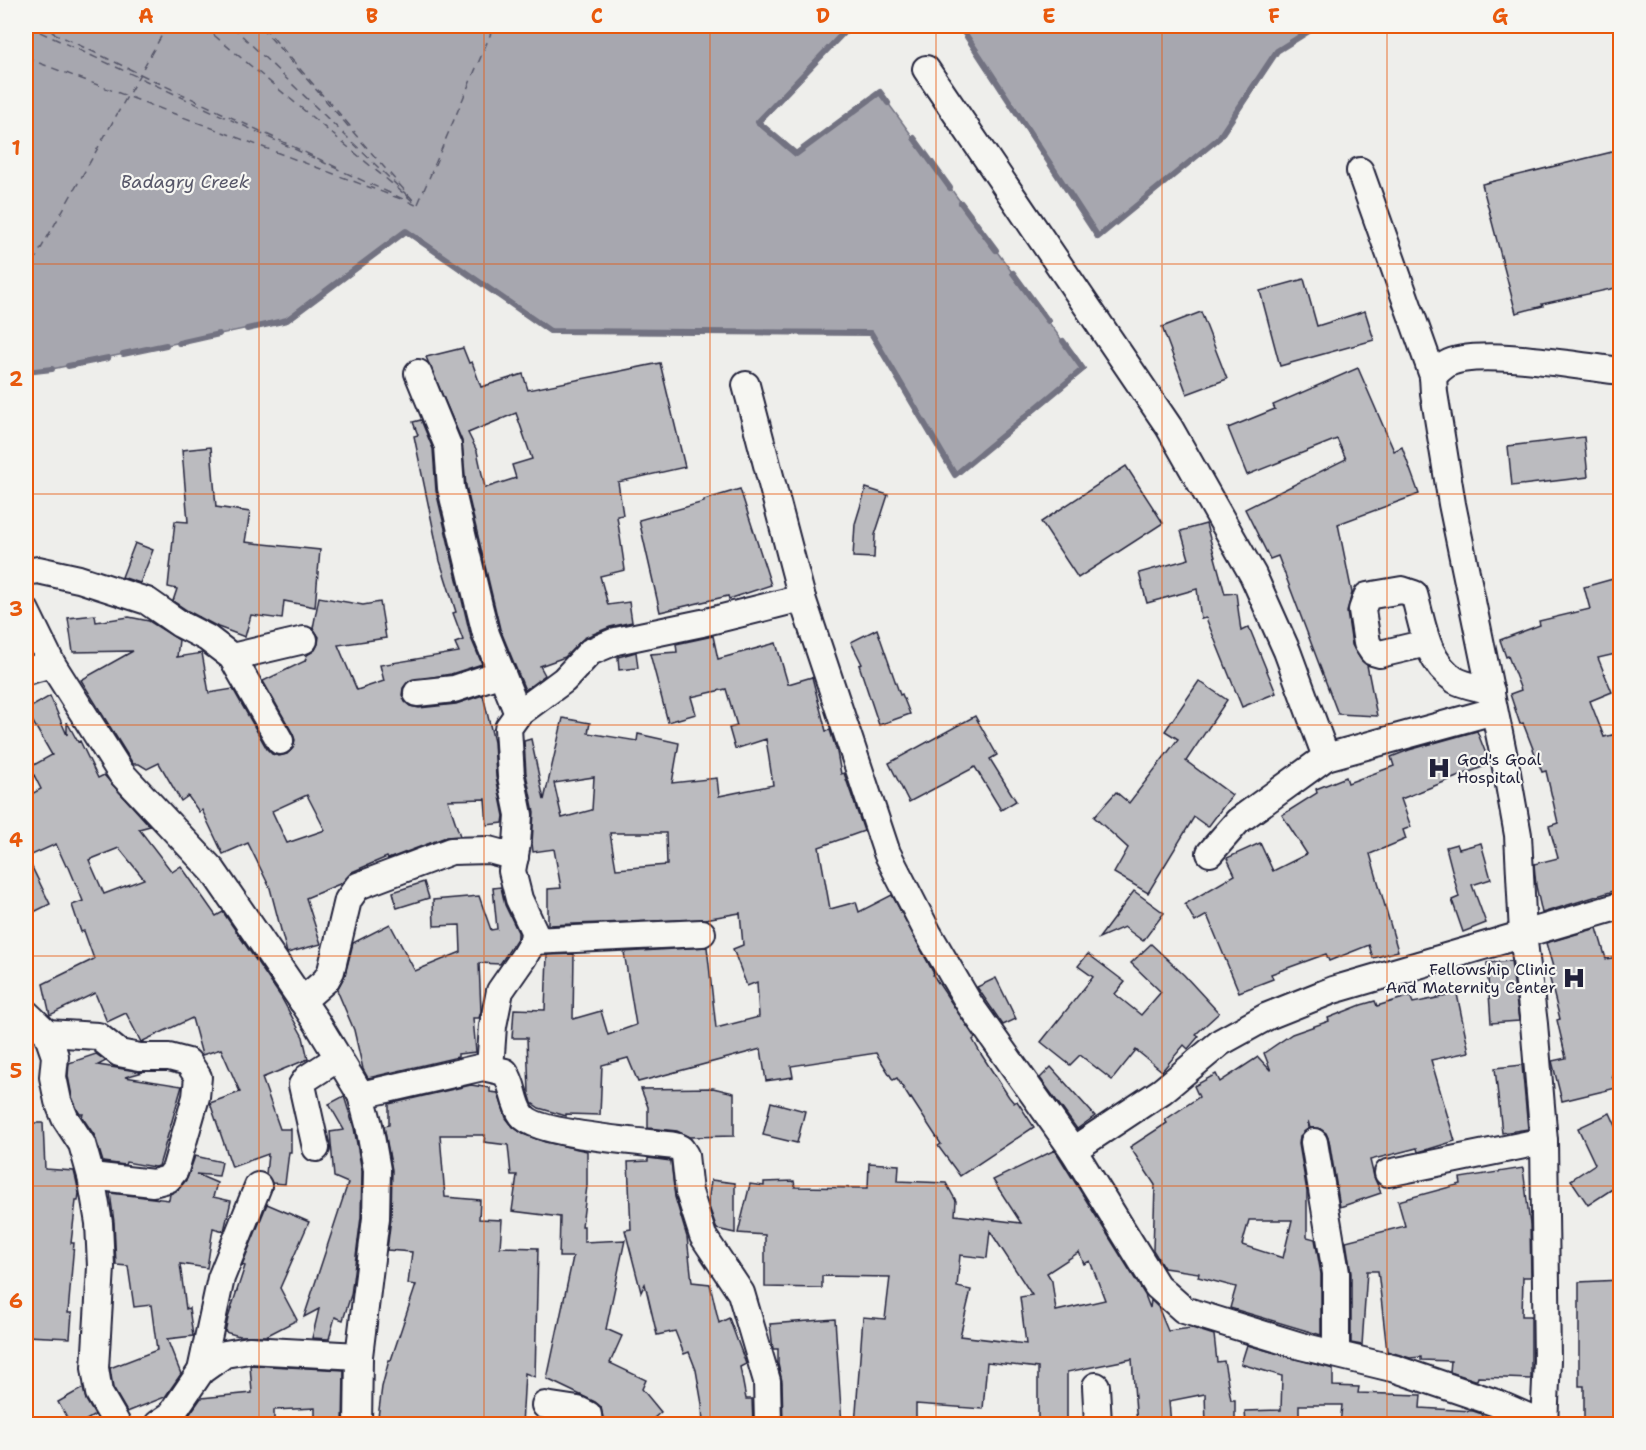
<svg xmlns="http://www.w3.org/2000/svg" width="1646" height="1450" viewBox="0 0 1646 1450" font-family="'Shantell Sans',sans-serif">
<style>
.water{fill:#a7a7af;stroke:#727281;stroke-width:1.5}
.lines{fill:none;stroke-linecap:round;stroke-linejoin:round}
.stream{stroke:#727281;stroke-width:6}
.ferry{stroke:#575769;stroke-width:1.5;stroke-dasharray:8 6;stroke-linecap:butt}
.building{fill:#bbbbbf;stroke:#22223b;stroke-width:1.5;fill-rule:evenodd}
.minor-casing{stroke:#22223b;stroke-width:30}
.minor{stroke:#f6f6f2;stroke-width:26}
.grid{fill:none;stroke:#e8590c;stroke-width:1.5;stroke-opacity:0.55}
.labels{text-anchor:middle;stroke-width:4.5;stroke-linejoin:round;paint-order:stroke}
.poi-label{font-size:16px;fill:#22223b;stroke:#f6f6f2;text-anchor:start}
.water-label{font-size:18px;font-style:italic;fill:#575769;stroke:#f6f6f2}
.neatline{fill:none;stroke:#e8590c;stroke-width:2}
.grid-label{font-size:20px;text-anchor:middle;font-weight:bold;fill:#e8590c}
</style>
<rect width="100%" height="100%" fill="#eeeeeb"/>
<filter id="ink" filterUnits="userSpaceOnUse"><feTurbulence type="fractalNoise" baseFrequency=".0167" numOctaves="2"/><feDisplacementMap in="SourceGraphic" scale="12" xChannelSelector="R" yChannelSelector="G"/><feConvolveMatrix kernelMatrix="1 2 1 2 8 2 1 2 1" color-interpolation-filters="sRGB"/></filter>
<g filter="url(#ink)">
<g class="water">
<polygon points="26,26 850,26 759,122 797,154 880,92 1083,369 955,475 871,333 550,331 406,231 287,320 52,369 26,372"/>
<polygon points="960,26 1317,26 1277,51 1219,138 1098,237"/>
</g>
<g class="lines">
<g class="stream">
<polyline points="850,26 758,122 796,154 880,92 888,103"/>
<polyline points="960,26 1098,237 1219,138 1277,51 1317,26"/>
<polyline points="914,138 950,188"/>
<polyline points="961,203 996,250"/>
<polyline points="1013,273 1048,321"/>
<polyline points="247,329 287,320 406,231 550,331 871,333 955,475 1083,369 1063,341"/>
<polyline points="179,343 219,334"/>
<polyline points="123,354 166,345"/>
<polyline points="68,366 108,358"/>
<polyline points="26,372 52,369"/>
</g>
<g class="ferry">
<polyline points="27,26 418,206"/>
<polyline points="39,26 338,168"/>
<polyline points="203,26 415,203"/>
<polyline points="232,26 409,197"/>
<polyline points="260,26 413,200"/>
<polyline points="263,26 325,98"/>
<polyline points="26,58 406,201"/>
<polyline points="327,99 355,132"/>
<polyline points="418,204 494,26"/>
<polyline points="26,275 167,26"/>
</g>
</g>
<g class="building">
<polygon points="1620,150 1620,287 1542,304 1543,306 1516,313 1482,184"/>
<polygon points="1304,279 1317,326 1365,311 1374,340 1280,366 1260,291"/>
<polygon points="1201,312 1227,379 1187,394 1162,327"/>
<path d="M463,348L469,363L472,362L481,387L523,374L528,390L660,363L685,467L618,482L623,515L617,516L625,570L600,576L608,605L629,602L632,622L610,627L584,638L565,657L540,666L545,675L525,690L500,629L466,486L462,441L426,357ZM516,413L532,459L512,465L516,478L485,488L477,451L468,433Z"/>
<polygon points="1358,368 1394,451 1402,447 1419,494 1338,524 1352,593 1347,612 1352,645 1361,660 1367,665 1377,716 1338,714 1278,556 1270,559 1245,509 1346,459 1337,439 1247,475 1228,428 1275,409 1273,405"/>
<path d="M421,420L433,449L436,491L471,638L482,664L451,674L409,681L403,688L402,695L405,702L410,706L419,708L456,704L483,695L494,742L496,777L504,816L503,823L487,825L485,799L448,800L460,836L446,837L388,859L387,857L352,872L342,883L306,898L321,944L287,953L270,888L248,843L223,854L202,810L199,812L188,796L181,801L159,763L147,769L139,764H133L81,680L133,651L73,652L68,618L95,615L96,622L129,617L149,621L179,640L177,657L202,653L209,693L233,689L267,749L272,754L279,756L287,754L293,748L295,740L293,734L263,681L305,661L307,655L315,650L318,644L319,637L313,628L319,597L363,605L380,602L386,638L338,645L357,690L384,681L380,665L459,652L455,643L463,640L453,613L456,612L440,561L414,436L418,435L413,422ZM307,795L325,830L287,843L272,811Z"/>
<polygon points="1584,437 1588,477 1512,486 1508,446"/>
<polygon points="211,447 216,507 250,512 245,542 320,550 315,607 284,601 282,619 251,615 245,637 218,627 188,611 173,601 177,589 168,587 175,521 188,522 182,450"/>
<polygon points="1126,466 1163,523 1078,578 1041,522"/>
<polygon points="866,488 888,495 875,535 874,558 853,557 855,524"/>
<polygon points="740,489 771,585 729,599 728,596 660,612 639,520 704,502 704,500"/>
<polygon points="1206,524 1225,594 1236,593 1241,631 1249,627 1276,693 1242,707 1206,618 1201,619 1197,589 1147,603 1139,573 1189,559 1181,531"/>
<polygon points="135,543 153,550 140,583 122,577"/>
<polygon points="1620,577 1620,653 1598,658 1612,692 1590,701 1604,737 1620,733 1620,889 1542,913 1536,886 1534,864 1558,858 1549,826 1558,823 1546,771 1542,772 1523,723 1520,724 1510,694 1521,690 1508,656 1506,657 1500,640 1540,625 1539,621 1590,609 1584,587"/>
<polygon points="877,629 900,695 902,694 910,714 879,725 859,665 862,664 851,642"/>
<path d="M713,636L718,659L776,643L788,684L812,677L826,731L830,730L837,752L841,774L844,773L864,831L819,847L830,909L856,902L859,912L892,895L934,974L933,975L975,1038L973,1040L981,1054L1009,1097L1014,1103L1017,1101L1034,1127L960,1176L938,1146L941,1144L911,1098L910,1099L897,1078L893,1080L876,1053L791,1066L793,1077L766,1081L761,1049L638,1082L628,1058L602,1065L600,1115L566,1114V1116L539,1108L532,1103L529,1093L527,1038H512L514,1009L545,1010L547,955L574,954L573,1019L601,1011L608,1035L636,1025L624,952L707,947L716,1028L759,1017L757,982L747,986L733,949L743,945L740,913L705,919L548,925V889L561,888L554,849L533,852L532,843L534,812L526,774L524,741L531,739L544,800L563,718L590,723L588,733L637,741L638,734L679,743L672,783L717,778L719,796L773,785L766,739L735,749L729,728L737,726L726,689L691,697L696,714L668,722L650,654L677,652L676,644ZM594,777L592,810L562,818L554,783ZM610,833H666L667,865L616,869Z"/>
<polygon points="636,652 638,668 619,670 618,657"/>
<polygon points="1199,681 1227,700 1186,761 1232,795 1208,827 1194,817 1148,893 1114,873 1128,848 1094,817 1116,792 1129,803 1178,739 1165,731"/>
<path d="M50,696L67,735V722L78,742L80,741L98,778L104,775L150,826L139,829L172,872L181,866L216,916L223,912L281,997L303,1037L308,1059L262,1078L280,1129H291V1152H289L285,1184L272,1183L266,1174L268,1154L232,1167L210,1103L240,1092L221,1049L202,1055L192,1018L141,1042L126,1013L107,1022L95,993L50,1015L43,984L94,959L84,931L81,932L72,905L83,901L68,865L66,866L56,844L27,857L50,904L26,916V797L41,789L30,767L52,755L26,710ZM119,848L144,879L104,894L89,860Z"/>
<polygon points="975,716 997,755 990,759 1016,801 1001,810 975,767 909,802 889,763"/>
<polygon points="1477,731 1490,764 1401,799 1411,827 1403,830 1406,839 1370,854 1398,951 1373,958 1369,945 1329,961 1326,954 1271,974 1273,979 1239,992 1207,915 1195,922 1185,904 1235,875 1227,858 1260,843 1273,871 1307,854 1282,815 1317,793 1316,789 1346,777 1348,783 1394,766 1391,757 1409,750"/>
<polygon points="1481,843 1491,879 1472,885 1486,923 1463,932 1452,900 1459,897 1446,847 1457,844 1459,849"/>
<polygon points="424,882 429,898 397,908 393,892"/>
<polygon points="501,887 505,905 518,932 518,937 500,964 479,963 481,1011 479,1018 473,1018 476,1052 458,1054 458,1057 368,1078 363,1069 354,1030 337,990 345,975 353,943 390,924 415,971 461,952 460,925 434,926 433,900 479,896 491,930 497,929 493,888"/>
<polygon points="1134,891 1164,913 1143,941 1124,927 1099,938"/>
<polygon points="1597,928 1606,959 1619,957 1620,967 1620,1073 1612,1075 1616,1088 1562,1101 1552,1061 1566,1058 1557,1020 1560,1019 1549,975 1555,974 1546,943"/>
<polygon points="1151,944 1184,975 1219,1013 1196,1034 1199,1036 1188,1049 1184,1045 1162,1071 1136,1050 1112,1080 1080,1055 1070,1065 1041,1042 1093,977 1078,966 1088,954 1125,982 1115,994 1141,1015 1161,992 1131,963"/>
<polygon points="1511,961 1519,1021 1491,1023 1487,963"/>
<polygon points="996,978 1016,1019 1003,1025 977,987"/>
<path d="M1457,994L1469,1052L1431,1060L1455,1141L1429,1149L1418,1152L1417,1148L1370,1160L1374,1177L1381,1193L1340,1207L1329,1140L1326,1133L1319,1128H1310L1308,1121V1129L1300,1136L1299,1144L1307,1192V1237L1315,1239L1321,1274V1335L1230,1308L1236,1287L1198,1277L1199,1273L1164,1268L1153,1250L1155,1185L1130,1147L1167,1123L1165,1120L1199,1097L1194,1086L1216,1074L1220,1082L1258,1057L1271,1071L1264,1053L1292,1034L1329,1021L1328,1018L1361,1005L1375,1001L1377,1006L1410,996L1413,1003ZM1249,1220H1292L1283,1258L1242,1245Z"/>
<polygon points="96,1054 106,1061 98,1065 143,1072 125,1077 182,1086 159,1166 154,1167 126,1162 125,1165 103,1162 95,1136 82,1117 83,1114 80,1114 78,1111 72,1097 68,1076 69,1063"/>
<polygon points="1522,1065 1528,1129 1502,1133 1495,1068"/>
<polygon points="1051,1067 1095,1116 1077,1129 1040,1078"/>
<polygon points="471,1085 490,1088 490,1092 498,1093 506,1118 513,1127 523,1134 545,1142 587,1151 587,1186 582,1226 584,1226 584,1242 625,1240 606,1329 622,1336 610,1363 646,1380 642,1389 661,1412 646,1425 608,1425 610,1420 603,1418 601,1407 595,1402 547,1379 573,1257 559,1257 560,1217 512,1211 517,1175 511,1175 508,1145 484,1142 485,1135 440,1135 445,1197 480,1200 479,1219 502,1220 500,1247 538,1248 535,1377 525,1373 522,1425 377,1425 382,1387 389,1360 391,1360 416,1285 408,1284 412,1252 387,1250 391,1218 392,1170 384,1126 389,1125 389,1104"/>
<polygon points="713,1088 734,1093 734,1136 689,1137 677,1131 648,1128 648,1107 641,1089"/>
<polygon points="344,1096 354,1128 362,1171 361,1217 351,1295 343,1320 335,1317 329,1339 312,1338 319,1309 304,1317 348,1183 334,1177 330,1132 344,1130 329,1104"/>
<polygon points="771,1102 805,1111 797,1143 763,1135"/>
<polygon points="1610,1113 1620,1135 1620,1184 1588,1205 1571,1180 1595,1164 1578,1128"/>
<polygon points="26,1123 43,1123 45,1169 74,1171 76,1179 79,1193 78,1201 76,1201 71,1243 74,1243 68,1313 72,1313 70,1338 26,1336"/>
<path d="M1055,1150L1145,1295L1150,1308L1151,1300L1158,1307L1168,1331L1192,1328L1214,1335L1217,1362L1224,1361L1231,1400H1235V1425H1206L1205,1394L1169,1401L1171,1425H1137L1132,1359L1067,1372V1425H1038V1368L987,1362L983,1409L916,1404V1425H855L863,1317L885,1319L890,1277L822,1276V1288L765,1287V1235L738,1233L750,1184L764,1186V1182L794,1181L795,1187L868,1188L869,1163L899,1165L898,1181L946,1183L956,1201L955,1215L1021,1223L993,1180ZM990,1231L1032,1295L1020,1297L1026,1344L960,1336L971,1290L957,1287L960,1255L987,1258ZM1079,1252L1084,1264L1090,1261L1105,1300L1056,1311L1052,1281L1047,1273Z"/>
<polygon points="195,1156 222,1162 219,1176 196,1174 217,1183 213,1197 231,1201 224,1231 213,1228 207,1268 180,1264 186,1309 189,1308 193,1336 167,1339 181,1374 165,1397 127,1412 113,1388 110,1368 157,1350 151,1305 134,1307 128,1266 116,1265 114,1222 110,1193 169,1200 170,1194 179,1189 187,1179"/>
<polygon points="648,1158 671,1161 675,1197 687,1237 692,1282 710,1284 719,1323 729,1318 746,1364 740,1367 746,1399 752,1399 753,1425 703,1425 702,1404 696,1370 689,1352 684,1354 675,1331 657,1335 645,1284 641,1292 625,1230 631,1229 628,1162 648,1161"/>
<polygon points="1523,1168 1530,1225 1531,1277 1523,1277 1522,1316 1531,1316 1531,1379 1478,1377 1477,1380 1475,1380 1450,1372 1451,1361 1421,1360 1421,1357 1410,1358 1387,1351 1378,1271 1367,1271 1362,1345 1351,1343 1351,1273 1346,1241 1405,1226 1398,1201 1461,1184 1460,1178"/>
<polygon points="711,1180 735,1183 735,1233 717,1229 708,1204"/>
<polygon points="267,1204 309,1222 280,1288 297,1320 266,1336 239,1336 225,1332 228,1318 245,1266 242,1265"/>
<polygon points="1620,1280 1620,1425 1584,1425 1584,1386 1579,1386 1579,1282"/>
<polygon points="835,1319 842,1425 783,1425 782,1381 778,1364 778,1349 773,1349 770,1324"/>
<polygon points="1247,1345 1333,1369 1333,1386 1359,1387 1358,1393 1421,1395 1420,1408 1473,1411 1482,1414 1482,1425 1340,1425 1342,1405 1299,1405 1299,1425 1246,1425 1245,1411 1281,1410 1282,1376 1241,1364"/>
<polygon points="250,1365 344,1370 343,1425 315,1425 315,1408 274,1410 274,1425 182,1425 201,1398 252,1393"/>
<polygon points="83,1388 86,1400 95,1415 78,1425 71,1425 58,1402"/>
</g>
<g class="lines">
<g class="minor-casing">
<g id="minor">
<polyline points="926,69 1169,427 1253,575 1287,651 1326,757"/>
<polyline points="1360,171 1433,376 1434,393 1452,504 1505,762 1518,835 1523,934 1534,1024 1544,1141 1547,1360 1544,1424"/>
<polyline points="418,373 448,446 451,488 479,606 486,634 518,714"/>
<path d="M1433,376C1437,372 1442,367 1447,364C1475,347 1585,367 1620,371"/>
<polyline points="746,385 802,598 887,853 928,933 970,1005 1073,1150 1157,1286 1184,1310 1301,1346 1396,1369 1496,1403 1544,1424"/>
<polyline points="26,572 38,570 79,579 147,601 180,624 207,638 232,657 280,741"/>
<polyline points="26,611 52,664 121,773 213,871 316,1021 361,1095 369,1125 377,1170 376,1218 359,1356 358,1424"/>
<path d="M1427,643L1380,654L1373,652L1367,643L1362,610L1367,596L1402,590L1414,594C1423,625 1426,661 1455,680C1465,686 1480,687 1491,691"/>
<polyline points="232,657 304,640"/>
<polyline points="26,671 52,664"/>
<polyline points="417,693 454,689 502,673"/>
<polyline points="1210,853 1238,821 1326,757 1494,711"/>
<polyline points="533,941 702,933"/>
<polyline points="302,1001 326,980 331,971 348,900 358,886 451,851 489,850 515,857"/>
<polyline points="26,1013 47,1033 55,1056 53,1077 58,1101 65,1118 82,1144 91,1176 99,1223 101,1267 95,1368 99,1393 117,1424"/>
<polyline points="47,1033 98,1036 119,1053 140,1057 169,1057 188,1062 198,1077 196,1097 175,1170 168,1179 153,1183 91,1176"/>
<polyline points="490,1068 493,1026 500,991 523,958 533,941 534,931 519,899 512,871 517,844 519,815 511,776 508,728 518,714 564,680 590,652 616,641 702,623 802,598"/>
<path d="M361,1095L483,1067L505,1072C514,1085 513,1103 522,1115C536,1135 647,1142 675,1146L681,1149L685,1155L689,1192L703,1236L741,1293L767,1381L768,1424"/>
<polyline points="1314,1142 1336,1273 1336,1354"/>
<polyline points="316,1148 302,1085 307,1078 338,1058"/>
<polyline points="1073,1150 1162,1091 1221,1042 1268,1016 1333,990 1620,906"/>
<polyline points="1388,1173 1544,1141"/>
<polyline points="201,1371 221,1278 258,1186"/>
<polyline points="1096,1386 1098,1424"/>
<polyline points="545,1405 578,1410 588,1415 589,1424"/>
<polyline points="158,1424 171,1415 201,1371 225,1354 249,1350 359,1356"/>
</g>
</g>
<use href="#minor" class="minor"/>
</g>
</g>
<path class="grid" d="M259,26V1424M484,26V1424M710,26V1424M936,26V1424M1162,26V1424M1387,26V1424M26,264H1620M26,494H1620M26,725H1620M26,956H1620M26,1186H1620"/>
<defs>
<g id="hospital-bare" transform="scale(1.8)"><path d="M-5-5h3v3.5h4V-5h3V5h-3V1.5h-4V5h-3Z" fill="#22223b" stroke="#f6f6f2" stroke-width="2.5" paint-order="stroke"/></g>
</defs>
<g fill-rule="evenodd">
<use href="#hospital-bare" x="1439" y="768"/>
<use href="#hospital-bare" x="1574" y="978"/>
</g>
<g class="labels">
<g class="poi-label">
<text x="1457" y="765">God's Goal<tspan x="1457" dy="18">Hospital</tspan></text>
<text x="1556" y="975" text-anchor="end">Fellowship Clinic<tspan x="1556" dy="18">And Maternity Center</tspan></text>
</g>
<g class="water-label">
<text x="185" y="188">Badagry Creek</text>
</g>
</g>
<rect width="1646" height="1450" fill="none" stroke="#f6f6f2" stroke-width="66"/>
<rect x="33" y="33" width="1580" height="1384" class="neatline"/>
<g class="grid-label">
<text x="146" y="23">A</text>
<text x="372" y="23">B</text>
<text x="597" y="23">C</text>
<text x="823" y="23">D</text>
<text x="1049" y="23">E</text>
<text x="1274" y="23">F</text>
<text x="1500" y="23">G</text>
<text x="16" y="155">1</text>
<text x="16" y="386">2</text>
<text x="16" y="616">3</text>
<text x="16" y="847">4</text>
<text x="16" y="1078">5</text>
<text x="16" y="1308">6</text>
</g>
</svg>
